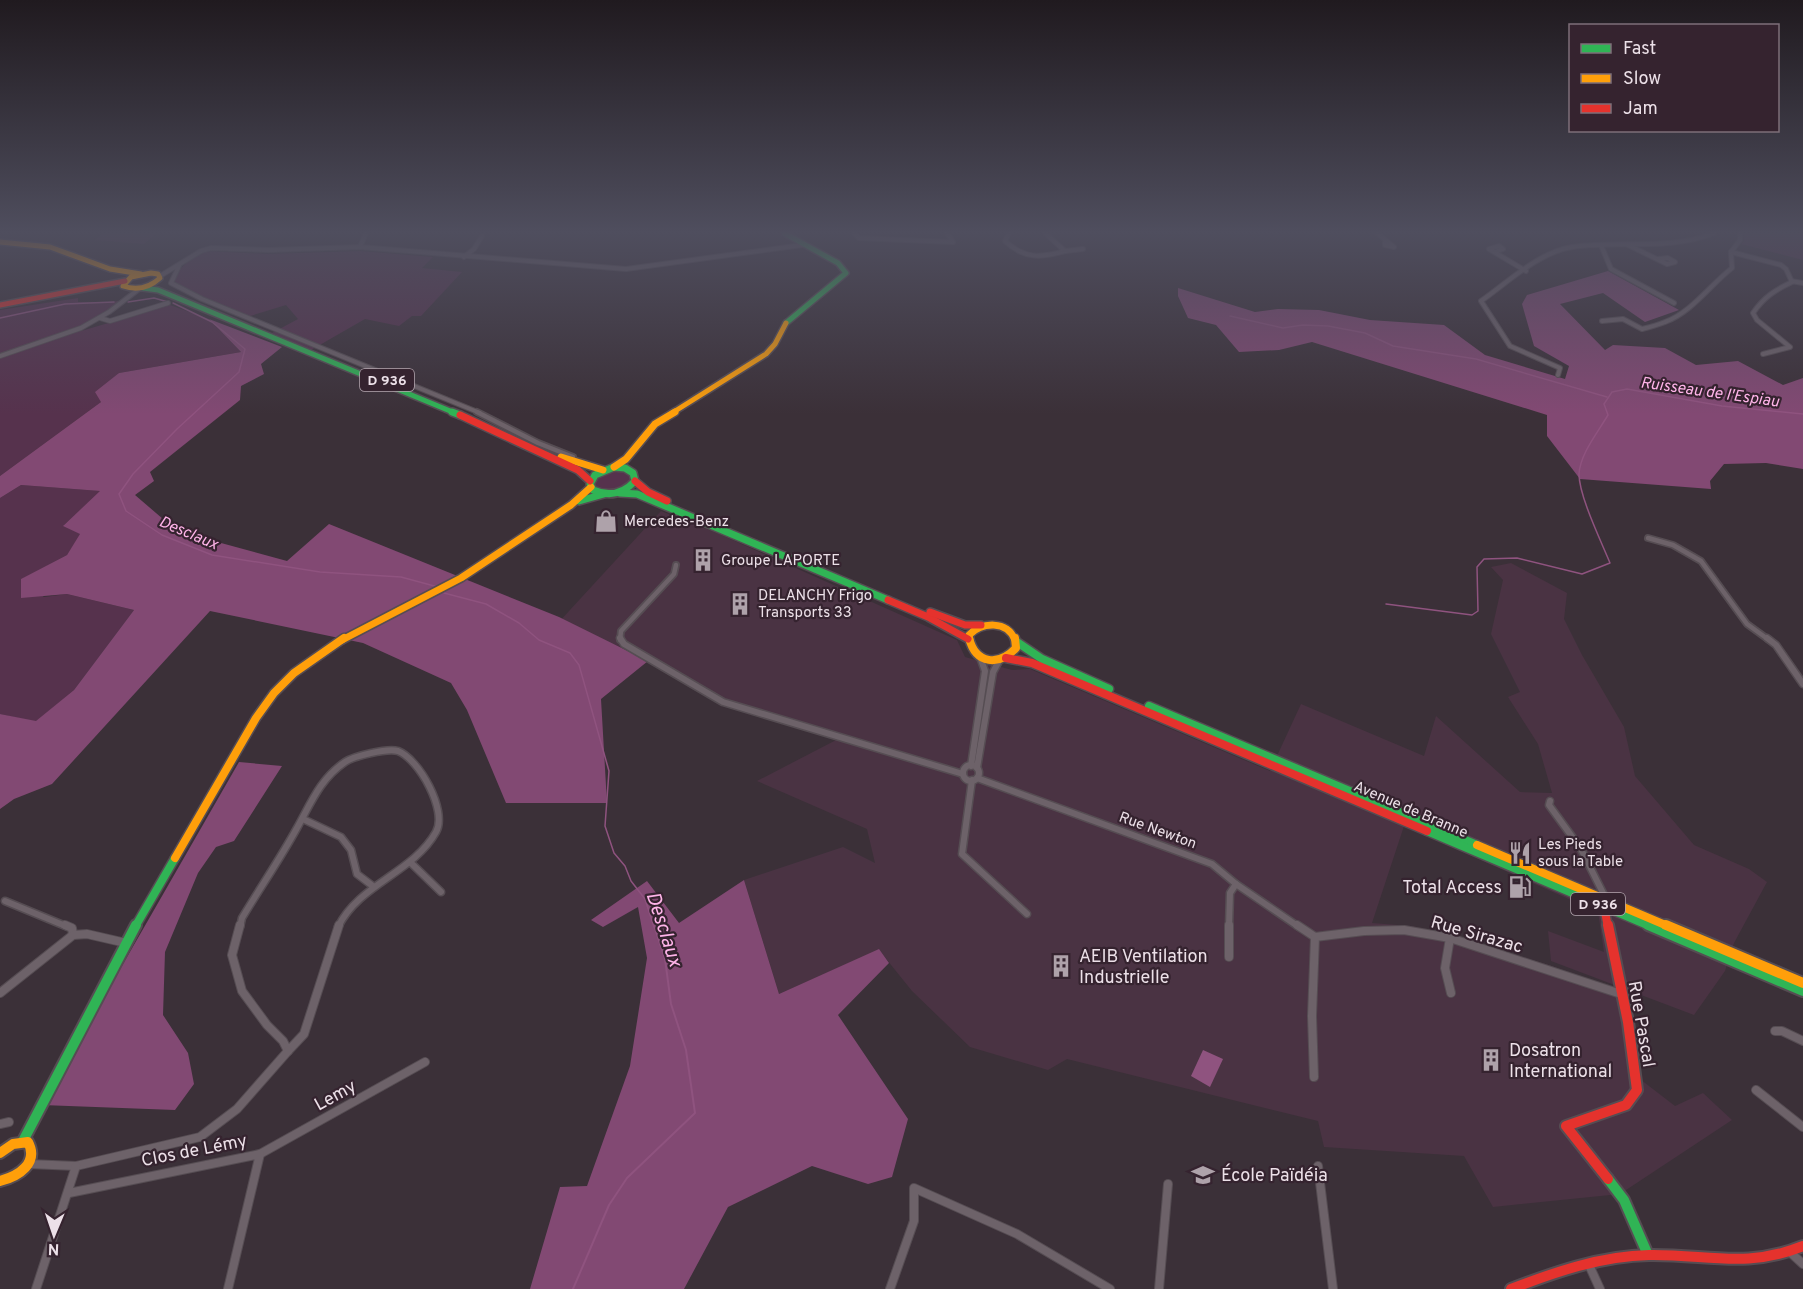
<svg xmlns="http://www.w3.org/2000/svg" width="1803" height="1289" viewBox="0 0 1803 1289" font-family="Overpass,sans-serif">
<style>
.built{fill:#4a3343}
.green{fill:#56324d}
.forest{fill:#824973}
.water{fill:#8f537f}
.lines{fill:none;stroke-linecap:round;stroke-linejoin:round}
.stream-far1{stroke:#8f537f;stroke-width:1.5}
.stream{stroke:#8f537f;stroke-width:2}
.street-far3-casing{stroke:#564d53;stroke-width:6}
.street-far2-casing{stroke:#564d53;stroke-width:8}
.street-far1-casing{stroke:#564d53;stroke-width:9}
.street-casing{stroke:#564d53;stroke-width:10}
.fast-far3-casing{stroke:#564d53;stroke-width:8}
.fast-far2-casing{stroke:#564d53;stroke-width:10}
.fast-far1-casing{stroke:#564d53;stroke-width:11}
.fast-casing{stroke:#564d53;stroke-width:14}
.slow-far3-casing{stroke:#564d53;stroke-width:8}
.slow-far2-casing{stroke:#564d53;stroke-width:10}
.slow-far1-casing{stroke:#564d53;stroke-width:11}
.slow-casing{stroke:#564d53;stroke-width:14}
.jam-far3-casing{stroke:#564d53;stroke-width:8}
.jam-far2-casing{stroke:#564d53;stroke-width:10}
.jam-far1-casing{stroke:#564d53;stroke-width:11}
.jam-casing{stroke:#564d53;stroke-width:14}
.street-far3{stroke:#6d6269;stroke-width:4}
.street-far2{stroke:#6d6269;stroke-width:4.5}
.street-far1{stroke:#6d6269;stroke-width:6}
.street{stroke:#6d6269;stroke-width:8}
.fast-far3{stroke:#30b455;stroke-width:5}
.fast-far2{stroke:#30b455;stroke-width:7}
.fast-far1{stroke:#30b455;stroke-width:8}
.fast{stroke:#30b455;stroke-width:10}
.slow-far3{stroke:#ff9f0a;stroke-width:5}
.slow-far2{stroke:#ff9f0a;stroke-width:7}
.slow-far1{stroke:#ff9f0a;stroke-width:8}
.slow{stroke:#ff9f0a;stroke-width:10}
.jam-far3{stroke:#e5322d;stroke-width:5}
.jam-far2{stroke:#e5322d;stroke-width:7}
.jam-far1{stroke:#e5322d;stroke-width:8}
.jam{stroke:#e5322d;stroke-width:10}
.labels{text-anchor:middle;stroke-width:4.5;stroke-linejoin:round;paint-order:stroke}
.shield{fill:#35232f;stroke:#b5a7b0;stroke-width:1.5}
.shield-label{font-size:14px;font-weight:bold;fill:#ece0e8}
.poi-label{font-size:15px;fill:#ece0e8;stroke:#35232f;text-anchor:start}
.street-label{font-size:15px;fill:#ece0e8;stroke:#35232f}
.water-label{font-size:16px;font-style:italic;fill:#ffb4e9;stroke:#35232f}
.near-poi-label{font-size:18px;fill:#ece0e8;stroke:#35232f;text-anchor:start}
.near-street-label{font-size:18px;fill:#ece0e8;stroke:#35232f}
.near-water-label{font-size:20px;font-style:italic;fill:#ffb4e9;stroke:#35232f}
</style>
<rect width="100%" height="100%" fill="#3b3038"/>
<polygon class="built" points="661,511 717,533 957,640 965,657 1012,670 1030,669 1270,771 1301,704 1424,756 1436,716 1520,792 1552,793 1538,744 1508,697 1520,692 1491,634 1503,580 1491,567 1511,563 1567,593 1564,619 1582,655 1624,727 1635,776 1694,845 1749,869 1767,882 1734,943 1725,971 1694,1015 1551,961 1548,931 1604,952 1598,912 1404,826 1372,923 1411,926 1453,936 1552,966 1623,995 1636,1076 1675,1106 1703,1093 1732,1120 1620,1194 1493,1207 1464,1156 1324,1147 1318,1121 1067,1059 1048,1070 970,1047 912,991 879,950 779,994 744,880 843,847 875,863 867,829 757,781 840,738 741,710 618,646 558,623"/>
<g class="green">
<polygon points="104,233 157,233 144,244 95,240"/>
<polygon points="1744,233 1803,233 1803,260 1741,244 1744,241"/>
<path d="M207,251L267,254L360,251L433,257L422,268L462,272L421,316H412L399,326L365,319L311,350L272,333L298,319L286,305L247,317L173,283C179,266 191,258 207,251Z"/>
<polygon points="78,298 78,302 112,302 130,299 81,331 170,305 209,319 241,352 119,373 101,402 0,476 0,310"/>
<polygon points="614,470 629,474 631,477 628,485 613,492 598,489 594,483 598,476"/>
<polygon points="21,485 101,491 64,525 81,534 67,555 22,579 44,597 67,594 134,610 74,690 36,722 0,714 0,498"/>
</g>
<g class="forest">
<polygon points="1608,271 1679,310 1645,322 1603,293 1560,304 1605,350 1613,345 1665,348 1696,365 1738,361 1783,385 1803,378 1803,469 1766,463 1724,464 1710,481 1711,489 1580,479 1547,436 1547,415 1312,342 1279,350 1239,352 1216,325 1188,318 1178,296 1178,288 1255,312 1278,309 1319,310 1370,320 1444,325 1485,355 1565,379 1569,366 1534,346 1522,304 1527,295"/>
<polygon points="209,319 282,347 261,364 264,374 241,386 240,400 150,472 154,481 135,495 177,531 287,561 329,524 559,617 648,661 601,699 607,803 506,803 467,710 451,683 363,643 210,611 52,784 14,799 0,809 0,714 36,721 74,690 134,610 67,594 21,598 21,579 67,555 80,534 63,526 100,491 21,485 0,498 0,476 101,402 95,392 119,373 241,352"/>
<polygon points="239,762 282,766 234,841 216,847 198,873 165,952 163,1015 188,1053 194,1084 175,1110 42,1105"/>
<polygon points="744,880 779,994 879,949 889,963 838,1015 908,1119 892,1177 868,1184 812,1166 728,1207 684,1289 530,1289 560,1187 587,1186 630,1066 647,958 638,907 603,927 591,920 647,881 679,923"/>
</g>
<polygon class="water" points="1203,1050 1223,1059 1210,1087 1191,1076"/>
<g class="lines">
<g class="stream-far1">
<polyline points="128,302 154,298 168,302"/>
<polyline points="173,303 212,322 245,349 239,372 177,429 133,474 119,494 126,511 162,535 212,555 320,572 401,577 438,587"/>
<polyline points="1230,316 1283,328 1303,325 1328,326 1365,333 1393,346 1476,359 1607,397"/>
<polyline points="0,318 65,304 114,302"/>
<polyline points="444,593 486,604 519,623 539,640 570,653 579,665 609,771 605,826 614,853 625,866 631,881 645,899 654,927"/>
<path d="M1386,604L1472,615L1478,611L1477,567L1484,559L1517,558L1582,574L1610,563C1601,541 1579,496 1579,474C1580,454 1598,432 1608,415L1604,404L1612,392L1627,389L1722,406L1803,414"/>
</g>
<polyline class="stream" points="573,1289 609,1205 627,1178 695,1113 686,1050 671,1004 665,959 654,925"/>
<g class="street-far3-casing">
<g id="street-far3">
<polyline points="854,233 859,238 953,242 947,233"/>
<path d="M1009,233L1005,241C1024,259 1041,258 1065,251L1045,233"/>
<polyline points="1377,233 1394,247 1385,245 1385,240"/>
<polyline points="1601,245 1611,269 1674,303"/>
<polyline points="1628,245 1667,264 1675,262 1668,258 1658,259"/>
<polyline points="360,247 366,233"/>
<polyline points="1065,251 1083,249"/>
<polyline points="1495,252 1503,249 1499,246 1489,249 1526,271"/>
<path d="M1731,252L1781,265L1786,269L1792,282C1775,290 1764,297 1753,313L1757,320L1790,347L1763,354"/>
<polyline points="1731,252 1740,240 1740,233"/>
<polyline points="464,257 474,249 482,236"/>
<polyline points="179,266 171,283 202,299 480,413"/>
<polyline points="160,276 201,251 211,248 269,250 360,247 626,269 802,245"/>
<polyline points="1791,281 1803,283"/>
<polyline points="100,318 110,321 168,303"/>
<path d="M1602,321L1623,319L1642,329C1650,327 1658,325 1665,322C1692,312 1710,285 1732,268L1731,252"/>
<polyline points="0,356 81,328 109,312 139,289"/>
<path d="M1558,375L1560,368L1510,346L1481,301C1508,282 1539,252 1572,247C1618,240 1670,251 1714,233"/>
</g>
</g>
<g class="street-far2-casing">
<g id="street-far2">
<polyline points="477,412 538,443 573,457"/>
<polyline points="1648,538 1673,545 1701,561 1747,624 1769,640"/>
<polyline points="620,640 621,631 674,574 676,565"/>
</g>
</g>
<g class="street-far1-casing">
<g id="street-far1">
<polyline points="620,638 624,644 723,702 963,774"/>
<polyline points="1767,638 1776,645 1803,684"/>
<circle cx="971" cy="773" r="8"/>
<polyline points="971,766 985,671 980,657"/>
<polyline points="977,768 993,672 999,661"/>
<polyline points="977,778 1212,864 1236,884 1299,927"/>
<polyline points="972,780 962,854 1027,914"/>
<polyline points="1550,801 1549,805 1581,849 1606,899"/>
<polyline points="303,819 341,837 351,850 357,874 374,887"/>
<polyline points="410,862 441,892"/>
<polyline points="5,901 68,927"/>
<path d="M240,927L242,918C260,888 280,859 297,828C311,803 320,779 345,762C354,756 387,748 398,751C419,759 448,811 436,832C413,873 359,884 338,927"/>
<polyline points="1229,927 1230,893 1236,884"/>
</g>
</g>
<g class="street-casing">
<g id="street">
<polyline points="65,925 72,928 73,935"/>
<polyline points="240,925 232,955 242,991 267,1025 283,1041 288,1051"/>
<polyline points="1297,925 1315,937"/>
<polyline points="1450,938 1445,968 1451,993"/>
<polyline points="1229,957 1229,925"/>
<polyline points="0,993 73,935 87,934 126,943"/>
<polyline points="1775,1031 1782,1031 1803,1041"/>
<polyline points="288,1051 304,1034 339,925"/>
<polyline points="1314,1077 1312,1016 1315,937 1364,931 1404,930 1450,938 1621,994"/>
<polyline points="1756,1090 1803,1127"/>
<polyline points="0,1124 9,1122"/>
<polyline points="260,1154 425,1062"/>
<polyline points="29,1164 76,1166 200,1137 237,1109 288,1051"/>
<polyline points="1318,1166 1333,1289"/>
<polyline points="69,1193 260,1154 228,1289"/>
<polyline points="1791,1253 1803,1264"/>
<polyline points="1589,1265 1600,1289"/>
<polyline points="36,1289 76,1166"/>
<polyline points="890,1289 914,1221 914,1188 1017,1234 1110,1289"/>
<polyline points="1159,1289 1168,1184"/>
</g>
</g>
<g class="fast-far3-casing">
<g id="fast-far3">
<polyline points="784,233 838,263 846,273 786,323"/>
<polyline points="143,288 158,290 455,413"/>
</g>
</g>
<g class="fast-far2-casing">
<g id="fast-far2">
<polyline points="452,412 460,415"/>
<path d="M614,467L625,468L633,473L635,481C623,494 609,497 593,490L590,484L595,475Z"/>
<polyline points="620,493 637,494 888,600"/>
<polyline points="579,501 604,494"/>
</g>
</g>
<g class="fast-far1-casing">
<g id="fast-far1">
<polyline points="1017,642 1042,659 1109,689"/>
<polyline points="1149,706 1477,845"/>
<polyline points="1427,831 1652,927"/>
<polyline points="135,927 175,858"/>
</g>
</g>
<g class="fast-casing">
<g id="fast">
<polyline points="1648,925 1803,991"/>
<polyline points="23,1141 136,925"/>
<polyline points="1608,1179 1624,1200 1648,1255"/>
</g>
</g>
<g class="slow-far3-casing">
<g id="slow-far3">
<polyline points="0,242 50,247 110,269 141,274"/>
<path d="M151,273L158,274L160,278C149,288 137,291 123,286L131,277Z"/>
<polyline points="672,413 766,354 775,344 786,323"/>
</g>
</g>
<g class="slow-far2-casing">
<g id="slow-far2">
<polyline points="561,457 603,470"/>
<polyline points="614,467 626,459 655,424 675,412"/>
<polyline points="342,640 461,578 571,505 591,487"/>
<path d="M970,640L969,635C982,622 1007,620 1015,640"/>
</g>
</g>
<g class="slow-far1-casing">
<g id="slow-far1">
<path d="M969,638C976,665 999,666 1016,648L1015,638"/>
<polyline points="1477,845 1670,927"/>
<polyline points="175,858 256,718 274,693 294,673 344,638"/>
</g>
</g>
<g class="slow-casing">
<g id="slow">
<polyline points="1666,925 1803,983"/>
<path d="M0,1153L13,1144L28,1142C39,1163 19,1176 0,1181"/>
</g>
</g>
<g class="jam-far3-casing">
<polyline id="jam-far3" points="0,305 125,281"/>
</g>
<g class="jam-far2-casing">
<g id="jam-far2">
<polyline points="460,415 578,470 590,481"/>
<polyline points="635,481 648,492 667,501"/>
<polyline points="888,600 928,617 968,639"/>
<polyline points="930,612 965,625 981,625"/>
</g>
</g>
<g class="jam-far1-casing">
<g id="jam-far1">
<polyline points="1006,658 1032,663 1427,831"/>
<polyline points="1604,907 1608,927"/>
</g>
</g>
<g class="jam-casing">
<g id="jam">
<polyline points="1608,925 1628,1022 1637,1090 1626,1105 1566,1126 1608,1179"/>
<path d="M1511,1289C1555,1272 1601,1256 1649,1255C1707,1254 1746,1269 1803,1246"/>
</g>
</g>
<use href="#street-far3" class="street-far3"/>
<use href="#street-far2" class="street-far2"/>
<use href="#street-far1" class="street-far1"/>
<use href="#street" class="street"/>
<use href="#fast-far3" class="fast-far3"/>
<use href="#fast-far2" class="fast-far2"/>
<use href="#fast-far1" class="fast-far1"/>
<use href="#fast" class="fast"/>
<use href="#slow-far3" class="slow-far3"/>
<use href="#slow-far2" class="slow-far2"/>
<use href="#slow-far1" class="slow-far1"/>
<use href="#slow" class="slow"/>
<use href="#jam-far3" class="jam-far3"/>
<use href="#jam-far2" class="jam-far2"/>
<use href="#jam-far1" class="jam-far1"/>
<use href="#jam" class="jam"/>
</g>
<linearGradient id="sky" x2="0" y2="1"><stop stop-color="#201a1f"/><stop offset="0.56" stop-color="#4f4e5e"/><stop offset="1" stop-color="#4f4e5e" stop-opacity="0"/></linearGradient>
<rect width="1803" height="414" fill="url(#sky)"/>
<defs>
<g id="shop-bare" transform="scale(1.8)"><path d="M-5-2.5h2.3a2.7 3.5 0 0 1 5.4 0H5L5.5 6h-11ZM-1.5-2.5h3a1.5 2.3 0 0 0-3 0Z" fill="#aea2aa" stroke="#35232f" stroke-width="2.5" paint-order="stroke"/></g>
<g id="building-bare" transform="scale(1.8)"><path d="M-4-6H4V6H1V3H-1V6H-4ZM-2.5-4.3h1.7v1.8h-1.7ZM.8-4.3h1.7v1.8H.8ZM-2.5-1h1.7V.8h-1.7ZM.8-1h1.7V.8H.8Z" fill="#aea2aa" stroke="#35232f" stroke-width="2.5" paint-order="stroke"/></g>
<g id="restaurant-bare" transform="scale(1.8)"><path d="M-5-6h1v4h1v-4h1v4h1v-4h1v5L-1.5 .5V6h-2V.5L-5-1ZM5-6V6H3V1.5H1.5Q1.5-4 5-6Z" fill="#aea2aa" stroke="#35232f" stroke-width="2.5" paint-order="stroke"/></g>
<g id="fuel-bare" transform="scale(1.8)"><path d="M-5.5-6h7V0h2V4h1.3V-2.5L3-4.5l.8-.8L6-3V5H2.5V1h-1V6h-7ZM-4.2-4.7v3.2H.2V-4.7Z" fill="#aea2aa" stroke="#35232f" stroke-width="2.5" paint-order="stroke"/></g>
<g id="school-bare" transform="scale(1.8)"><path d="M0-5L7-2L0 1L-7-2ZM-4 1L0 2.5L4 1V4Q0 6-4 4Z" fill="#aea2aa" stroke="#35232f" stroke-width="2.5" paint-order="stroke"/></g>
</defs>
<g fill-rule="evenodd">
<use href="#shop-bare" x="606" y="521"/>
<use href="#building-bare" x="703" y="560"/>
<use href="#building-bare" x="740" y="604"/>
<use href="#restaurant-bare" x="1520" y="853"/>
<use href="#fuel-bare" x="1520" y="887"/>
<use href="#building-bare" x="1061" y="966"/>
<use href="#building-bare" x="1491" y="1060"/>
<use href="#school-bare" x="1203" y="1175"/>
</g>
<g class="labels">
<g class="shield">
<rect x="360" y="369" width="54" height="22" rx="4.5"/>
<rect x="1571" y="893" width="54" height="22" rx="4.5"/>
</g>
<g class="shield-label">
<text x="387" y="385">D 936</text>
<text x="1598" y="909">D 936</text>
</g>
<g class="poi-label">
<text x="624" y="526">Mercedes-Benz</text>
<text x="721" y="565">Groupe LAPORTE</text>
<text x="758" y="600">DELANCHY Frigo<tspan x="758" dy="17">Transports 33</tspan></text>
<text x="1538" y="849">Les Pieds<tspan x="1538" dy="17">sous la Table</tspan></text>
</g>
<g class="street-label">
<text transform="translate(1411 809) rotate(23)" y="5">Avenue de Branne</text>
<text transform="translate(1158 830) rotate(20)" y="5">Rue Newton</text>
</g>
<g class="water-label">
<text transform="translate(1710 391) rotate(8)" y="6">Ruisseau de l'Espiau</text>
<text transform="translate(189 532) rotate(23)" y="6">Desclaux</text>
</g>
<g class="near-poi-label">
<text x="1502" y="893" text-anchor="end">Total Access</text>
<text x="1079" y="962">AEIB Ventilation<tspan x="1079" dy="21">Industrielle</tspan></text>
<text x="1509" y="1056">Dosatron<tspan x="1509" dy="21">International</tspan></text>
<text x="1221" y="1181">École Païdéia</text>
</g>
<g class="near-street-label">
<text transform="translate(1477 934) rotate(16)" y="6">Rue Sirazac</text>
<text transform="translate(1642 1024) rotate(80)" y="6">Rue Pascal</text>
<text transform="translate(335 1095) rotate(-29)" y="6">Lemy</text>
<text transform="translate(194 1150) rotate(-11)" y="6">Clos de Lémy</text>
</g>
<g class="near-water-label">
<text transform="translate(665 929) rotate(72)" y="7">Desclaux</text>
</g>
</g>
<rect x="1569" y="24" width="210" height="108" fill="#35232f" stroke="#7e6f79" stroke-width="1.5"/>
<rect x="1581" y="44" width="30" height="9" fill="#30b455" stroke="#7e6f79" stroke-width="1.5"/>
<text x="1623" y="54" font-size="18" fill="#ece0e8">Fast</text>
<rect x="1581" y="74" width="30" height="9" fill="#ff9f0a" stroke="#7e6f79" stroke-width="1.5"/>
<text x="1623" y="84" font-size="18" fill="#ece0e8">Slow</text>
<rect x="1581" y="104" width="30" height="9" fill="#e5322d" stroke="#7e6f79" stroke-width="1.5"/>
<text x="1623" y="114" font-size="18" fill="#ece0e8">Jam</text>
<g transform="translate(54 1235) rotate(182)" stroke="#35232f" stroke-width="4.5" paint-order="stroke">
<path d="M0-4.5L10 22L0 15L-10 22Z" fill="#ece0e8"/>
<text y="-9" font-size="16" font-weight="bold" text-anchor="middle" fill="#ece0e8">N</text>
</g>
</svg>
